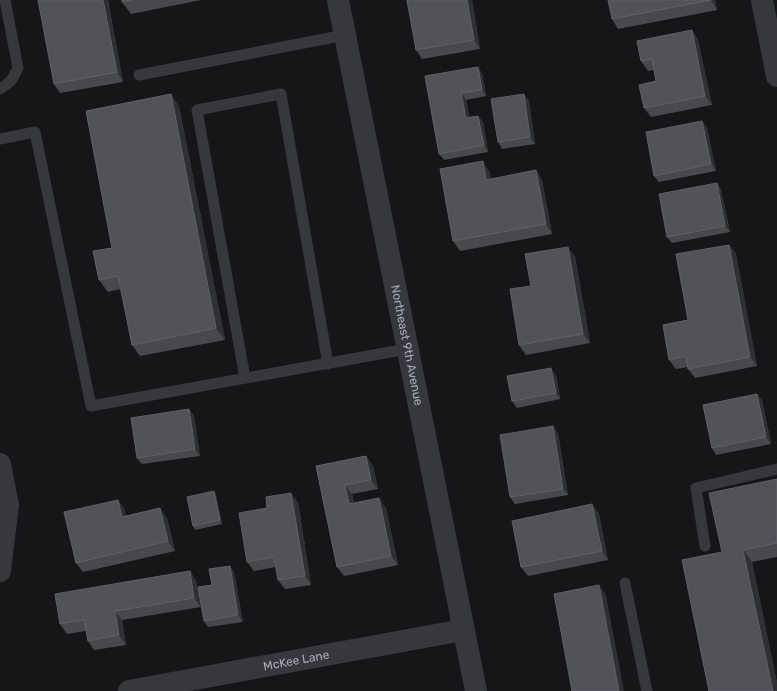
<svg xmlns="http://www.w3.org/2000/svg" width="777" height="691" viewBox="0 0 777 691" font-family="Rubik,sans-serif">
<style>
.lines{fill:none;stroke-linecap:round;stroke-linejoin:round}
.service{stroke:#37383d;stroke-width:11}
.minor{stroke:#37383d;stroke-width:22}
.wall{fill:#47494d}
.shaded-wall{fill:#2f3033}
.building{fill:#525359;stroke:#5f6168}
.labels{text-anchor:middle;stroke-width:4;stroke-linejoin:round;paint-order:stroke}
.street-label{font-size:12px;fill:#a8adb8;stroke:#111113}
</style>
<rect width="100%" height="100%" fill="#161618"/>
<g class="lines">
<g class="service">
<polyline points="139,75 345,35"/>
<polyline points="0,89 11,81 18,68 5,0"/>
<polyline points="0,139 35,132 91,406 407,349"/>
<polyline points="245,378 197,110 281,94 328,364"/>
<polyline points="705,546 696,488 777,469"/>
<polyline points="625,583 647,691"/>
</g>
<g class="minor">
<path id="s1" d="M338,0L476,691"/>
<polyline points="762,0 777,76"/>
<polyline points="0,464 8,505 0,571"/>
<path id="s2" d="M129,691L463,630"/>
</g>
</g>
<g class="wall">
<polygon points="108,0 123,82 60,93 54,84"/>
<polygon points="122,0 201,0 131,14 122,2"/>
<polygon points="407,0 472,0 480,49 422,59 416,50"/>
<polygon points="608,0 715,0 717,10 618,29 612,19"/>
<polygon points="692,30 698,40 712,105 651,117 644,108 656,81 654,70 648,71 641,61"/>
<polygon points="482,73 486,96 466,100 469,117 478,116 483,122 488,152 444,160 439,154 425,76"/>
<polygon points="524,94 529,101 535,144 502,149 498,142"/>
<polygon points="179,106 225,340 140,356 132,345 121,289 108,292 99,280 112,248"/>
<polygon points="702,121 707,128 716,171 659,182 654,176"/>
<polygon points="536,170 542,180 552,234 460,251 453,241 489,171 491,179"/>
<polygon points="717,183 721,190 730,232 672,243 667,237"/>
<polygon points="729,245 736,254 757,366 695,378 688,369 688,367 676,369 669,360"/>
<polygon points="575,256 590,343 526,355 519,345 531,286"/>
<polygon points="556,375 560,399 517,408 512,401"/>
<polygon points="762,400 771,444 716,455 712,448"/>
<polygon points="189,409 194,416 200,456 142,464 137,458"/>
<polygon points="558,433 568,495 515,504 510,497"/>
<polygon points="366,456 373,466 378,489 352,494 354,503 386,508 398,565 344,576 337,567 316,466"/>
<polygon points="777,479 777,557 752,562 777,683 777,691 722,552"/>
<polygon points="214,491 216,495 222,524 195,530 193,526"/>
<polygon points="118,500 124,509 126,516 167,518 175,551 83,572 76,563"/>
<polygon points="298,502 311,585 285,589 278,580 276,567 254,571 247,562"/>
<polygon points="592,504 599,514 608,560 528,576 521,567"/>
<polygon points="230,566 234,573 243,622 208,627 204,621 212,585"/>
<polygon points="190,571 196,581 201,607 122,620 126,645 94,650 88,641 86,631 67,634 60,624"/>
</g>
<g class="shaded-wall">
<polygon points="103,0 108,0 123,82 117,72"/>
<polygon points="467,0 472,0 480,49 474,40"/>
<polygon points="711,0 715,0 717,10"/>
<polygon points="692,30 698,40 712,105 705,96"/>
<polygon points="478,67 482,73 486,96 482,90"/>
<polygon points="461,93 466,100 471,124 466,118"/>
<polygon points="171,94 179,106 225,340 216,328"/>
<polygon points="524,94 529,101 535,144 530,137"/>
<polygon points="478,116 483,122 488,152 484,145"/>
<polygon points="702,121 707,128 716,171 711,164"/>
<polygon points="483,161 489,171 493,189 486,180"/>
<polygon points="536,170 542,180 552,234 546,224"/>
<polygon points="717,183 721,190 730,232 725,226"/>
<polygon points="729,245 736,254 757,366 750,357"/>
<polygon points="568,247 575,256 590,343 583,334"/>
<polygon points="551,368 556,375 560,399 556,393"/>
<polygon points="757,394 762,400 771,444 766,437"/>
<polygon points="189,409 194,416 200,456 195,449"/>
<polygon points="553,426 558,433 568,495 563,489"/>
<polygon points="366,456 373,466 378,489 371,480"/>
<polygon points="345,485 352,494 356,514 349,504"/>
<polygon points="214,491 216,495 222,524 220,520"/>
<polygon points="291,493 298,502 311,585 305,576"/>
<polygon points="379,498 386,508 398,565 391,556"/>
<polygon points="118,500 124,509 128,527 122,517"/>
<polygon points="592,504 599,514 608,560 602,551"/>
<polygon points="160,508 167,518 175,551 168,541"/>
<polygon points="743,550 752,562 777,683 777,691 773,691"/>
<polygon points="230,566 234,573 243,622 238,615"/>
<polygon points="190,571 196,581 201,607 194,598"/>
<polygon points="599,585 606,595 624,691 619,691"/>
<polygon points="115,611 122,620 126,645 119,635"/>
</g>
<g class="building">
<polygon points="38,0 103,0 117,72 54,84"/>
<polygon points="122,0 131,0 122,2"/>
<polygon points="407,0 467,0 474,40 416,50"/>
<polygon points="608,0 711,0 612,19"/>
<polygon points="692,30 705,96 644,108 639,85 656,81 652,59 641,61 637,41"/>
<polygon points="478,67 482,90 461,93 466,118 478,116 484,145 439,154 425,76"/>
<polygon points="171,94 216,328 132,345 118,276 99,280 93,251 112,248 86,111"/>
<polygon points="524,94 530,137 498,142 491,99"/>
<polygon points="702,121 711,164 654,176 646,132"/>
<polygon points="483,161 486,180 536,170 546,224 453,241 440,169"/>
<polygon points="717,183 725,226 667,237 659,194"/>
<polygon points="729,245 750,357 688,369 686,356 669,360 663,325 688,320 676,254"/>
<polygon points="568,247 583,334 519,345 510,289 531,286 525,254"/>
<polygon points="551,368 556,393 512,401 507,376"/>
<polygon points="757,394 766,437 712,448 703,405"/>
<polygon points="189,409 195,449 137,458 131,418"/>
<polygon points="553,426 563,489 510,497 500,435"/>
<polygon points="366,456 371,480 345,485 349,504 379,498 391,556 337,567 316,466"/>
<polygon points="777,479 777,543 743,550 773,691 709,691 682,560 722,552 709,493"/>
<polygon points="214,491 220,520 193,526 187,497"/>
<polygon points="291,493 305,576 278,580 274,557 247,562 239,513 267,508 266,497"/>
<polygon points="118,500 122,517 160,508 168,541 76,563 64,512"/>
<polygon points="592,504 602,551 521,567 512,521"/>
<polygon points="230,566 238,615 204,621 198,587 212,585 209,569"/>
<polygon points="190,571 194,598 115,611 119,635 88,641 84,620 60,624 55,594"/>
<polygon points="599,585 619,691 572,691 554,594"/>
</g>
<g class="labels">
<g class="street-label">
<text dy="4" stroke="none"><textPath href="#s1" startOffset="352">Northeast 9th Avenue</textPath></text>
<text dy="4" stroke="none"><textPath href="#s2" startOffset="170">McKee Lane</textPath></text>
</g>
</g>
</svg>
